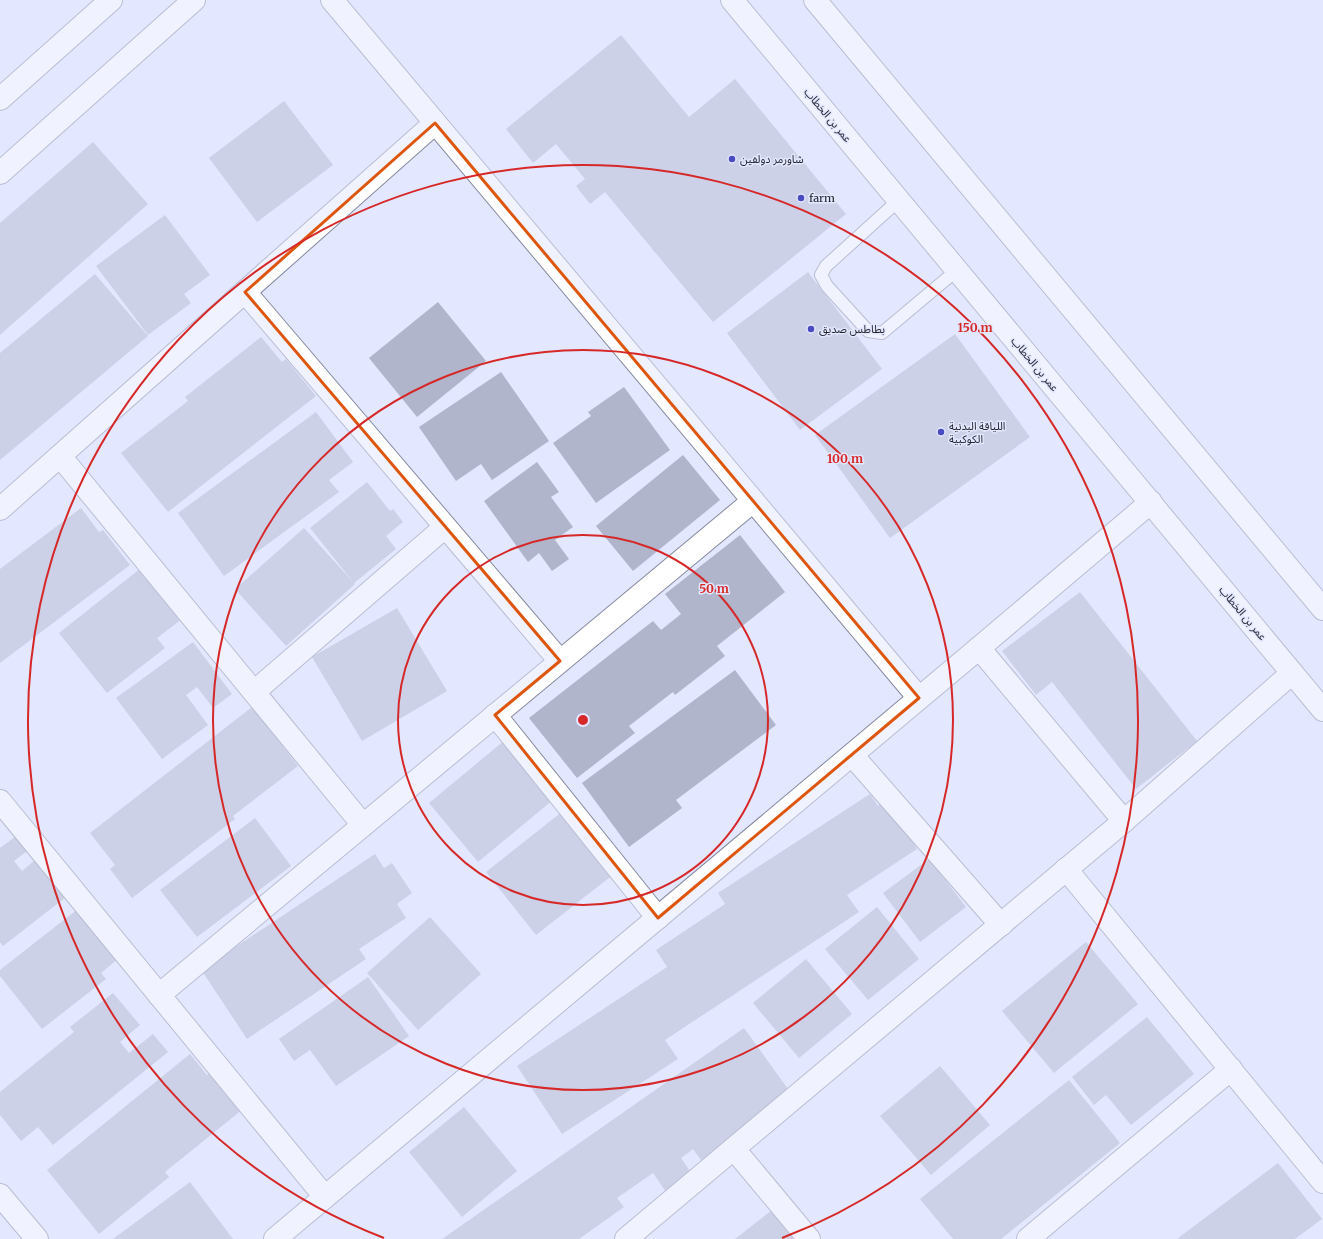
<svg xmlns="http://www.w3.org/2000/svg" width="1323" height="1239" viewBox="0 0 1323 1239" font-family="Merriweather,'Noto Sans Arabic',serif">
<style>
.building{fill:#b0b5cb}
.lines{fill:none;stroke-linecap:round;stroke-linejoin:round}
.lane-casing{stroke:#868a9f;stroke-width:14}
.street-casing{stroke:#868a9f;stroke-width:24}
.secondary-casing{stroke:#868a9f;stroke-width:24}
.lane{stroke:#fff;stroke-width:12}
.street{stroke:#fff;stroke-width:22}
.secondary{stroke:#fff;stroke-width:22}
.marked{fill:none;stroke:#de560d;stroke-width:3;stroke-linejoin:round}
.ring{fill:none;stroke:#d62828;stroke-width:2}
.poi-dot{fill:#4a4bc1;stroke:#e3e7ff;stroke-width:1.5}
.labels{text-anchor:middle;stroke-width:3;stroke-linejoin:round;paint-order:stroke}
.street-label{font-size:11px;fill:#1f2129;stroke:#e3e7ff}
.poi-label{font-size:11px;fill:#1f2129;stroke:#e3e7ff;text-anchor:start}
.centre{fill:#d62828;stroke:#e3e7ff;stroke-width:2}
.ring-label{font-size:12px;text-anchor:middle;font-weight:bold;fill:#d62828;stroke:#e3e7ff;stroke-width:3;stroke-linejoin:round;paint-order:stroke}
</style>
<rect width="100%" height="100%" fill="#e3e7ff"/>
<g class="building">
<polygon points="621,35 689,117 735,79 846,214 713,322 605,192 590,204 576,186 585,179 556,144 533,163 506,129"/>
<polygon points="284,101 333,165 257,222 209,158"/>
<polygon points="93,142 148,204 0,335 0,223"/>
<polygon points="165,215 210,275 184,294 191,303 148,335 96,266"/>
<polygon points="808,272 882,369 800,430 727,333"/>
<polygon points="95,274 148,336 0,460 0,353"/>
<polygon points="438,302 486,361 417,417 369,358"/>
<polygon points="955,334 1030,437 890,538 815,435"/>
<polygon points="261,337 282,362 286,359 316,396 168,512 121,453 188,401 185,397"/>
<polygon points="501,372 549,441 492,480 481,464 456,481 419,427"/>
<polygon points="624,387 670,450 596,503 553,443 591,416 588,412"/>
<polygon points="316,412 353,462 329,480 339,492 224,576 178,513"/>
<polygon points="683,455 720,500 633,571 596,526"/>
<polygon points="537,462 559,492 551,497 573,527 555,540 569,559 552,571 539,553 528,562 484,501"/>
<polygon points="367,482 390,511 393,509 403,522 386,536 396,549 354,583 310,528"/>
<polygon points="81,508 99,532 103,530 130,565 0,663 0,569"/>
<polygon points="304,528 355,584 286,646 235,589"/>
<polygon points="740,535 785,592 717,646 725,656 675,695 673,692 629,726 635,733 577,778 529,718 653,621 661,630 681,614 665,594"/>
<polygon points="141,568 182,619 157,638 165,648 107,693 59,633"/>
<polygon points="1080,592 1197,741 1136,789 1052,682 1036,695 1002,651"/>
<polygon points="397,608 447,691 362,741 312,657"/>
<polygon points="193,642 232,694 213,708 197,687 186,695 208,725 162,759 116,698"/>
<polygon points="735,670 776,725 676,800 682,808 629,847 582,783"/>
<polygon points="252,707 298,766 233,816 235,819 132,898 110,869 115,865 90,833"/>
<polygon points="505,740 554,799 478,862 429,803"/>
<polygon points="870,794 878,806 885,800 917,849 847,895 859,912 665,1040 678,1059 562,1134 517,1066 667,967 656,950 725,904 718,893"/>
<polygon points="563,811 614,874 536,935 486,872"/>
<polygon points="255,818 291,866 197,937 160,890"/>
<polygon points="15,837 27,851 14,861 22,871 36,859 66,897 3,946 0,942 0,848"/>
<polygon points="375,854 384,868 392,863 412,893 397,904 406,918 359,949 366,959 247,1039 200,968 222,956"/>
<polygon points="929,859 966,907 920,942 883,893"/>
<polygon points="877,907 919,959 868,1000 825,949"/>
<polygon points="79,908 119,958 101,973 106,979 42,1029 0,976 0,970"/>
<polygon points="430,917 481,974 418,1030 367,973"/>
<polygon points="1086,942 1138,1004 1054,1073 1002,1011"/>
<polygon points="806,959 852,1014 799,1058 753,1003"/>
<polygon points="368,977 409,1036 336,1086 310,1050 294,1061 279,1039"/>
<polygon points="113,993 140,1025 120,1042 129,1053 153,1034 168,1052 53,1145 38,1127 21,1141 0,1115 0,1092 74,1032 70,1027"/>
<polygon points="1147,1017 1194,1074 1131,1125 1106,1095 1094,1105 1072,1077"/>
<polygon points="744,1028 793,1096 701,1160 693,1149 681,1158 692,1174 666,1192 653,1173 617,1198 624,1207 579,1239 442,1239"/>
<polygon points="190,1054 207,1075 212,1071 243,1109 165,1172 169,1177 99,1234 47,1170"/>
<polygon points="940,1066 990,1125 931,1175 880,1116"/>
<polygon points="1069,1080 1120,1143 1001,1239 953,1239 920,1199"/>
<polygon points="464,1107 517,1171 462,1217 409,1152"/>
<polygon points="1278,1163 1322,1219 1295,1239 1177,1239"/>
<polygon points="190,1182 233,1239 113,1239"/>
<polygon points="772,1210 796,1239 735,1239"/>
</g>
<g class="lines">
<g class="lane-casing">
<polyline id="lane" points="899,200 826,266 821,275 827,286 868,331 882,333 957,270"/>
</g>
<g class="street-casing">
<g id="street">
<polyline points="332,0 919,698"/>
<polyline points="0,99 111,0"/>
<polyline points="0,173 194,0"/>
<polyline points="245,292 560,661"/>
<polyline points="60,456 363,825"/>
<polyline points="0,509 435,123"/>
<polyline points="979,648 1124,821"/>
<polyline points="254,692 445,527"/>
<polyline points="495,715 658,918"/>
<polyline points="852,755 1001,925"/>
<polyline points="0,801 325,1197"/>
<polyline points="1066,869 1323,1182"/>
<polyline points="159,995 753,501"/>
<polyline points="734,1149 809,1239"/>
<polyline points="0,1195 37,1239"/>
<polyline points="275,1239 979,648 1151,502"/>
<polyline points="626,1239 1124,821 1292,673"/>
<polyline points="1028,1239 1231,1069"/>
</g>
</g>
<g class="secondary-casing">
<g id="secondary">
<polyline points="732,0 1323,710"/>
<polyline points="815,0 1323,609"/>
</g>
</g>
<use href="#lane" class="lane"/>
<use href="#street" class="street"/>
<use href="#secondary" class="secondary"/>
</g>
<path d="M0 0H1323V1239H0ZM435,123L919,698L658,918L495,715L560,661L245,292Z" fill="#e3e7ff" fill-opacity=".55" fill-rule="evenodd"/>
<path class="marked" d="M435,123L919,698L658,918L495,715L560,661L245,292Z"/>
<g class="ring">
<circle cx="583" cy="720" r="185"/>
<circle cx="583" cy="720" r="370"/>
<path d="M384 1238A555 555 0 1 1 782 1238"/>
</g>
<g class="poi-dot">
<circle cx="732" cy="159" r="4"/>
<circle cx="801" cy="198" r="4"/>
<circle cx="811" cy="329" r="4"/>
<circle cx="941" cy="432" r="4"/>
</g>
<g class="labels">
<g class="street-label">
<text transform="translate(828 115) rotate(50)" y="4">عمر بن الخطاب</text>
<text transform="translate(1035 364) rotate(50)" y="4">عمر بن الخطاب</text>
<text transform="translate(1243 613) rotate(50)" y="4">عمر بن الخطاب</text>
</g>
<g class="poi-label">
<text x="740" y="163">شاورمر دولفين</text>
<text x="809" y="202">farm</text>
<text x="819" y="333">بطاطس صديق</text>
<text x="949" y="430">اللياقة البدنية<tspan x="949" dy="13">الكوكبية</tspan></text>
</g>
</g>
<circle cx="583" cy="720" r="6" class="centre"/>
<g class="ring-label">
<text x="975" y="332">150 m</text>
<text x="845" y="463">100 m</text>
<text x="714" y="593">50 m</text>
</g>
</svg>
